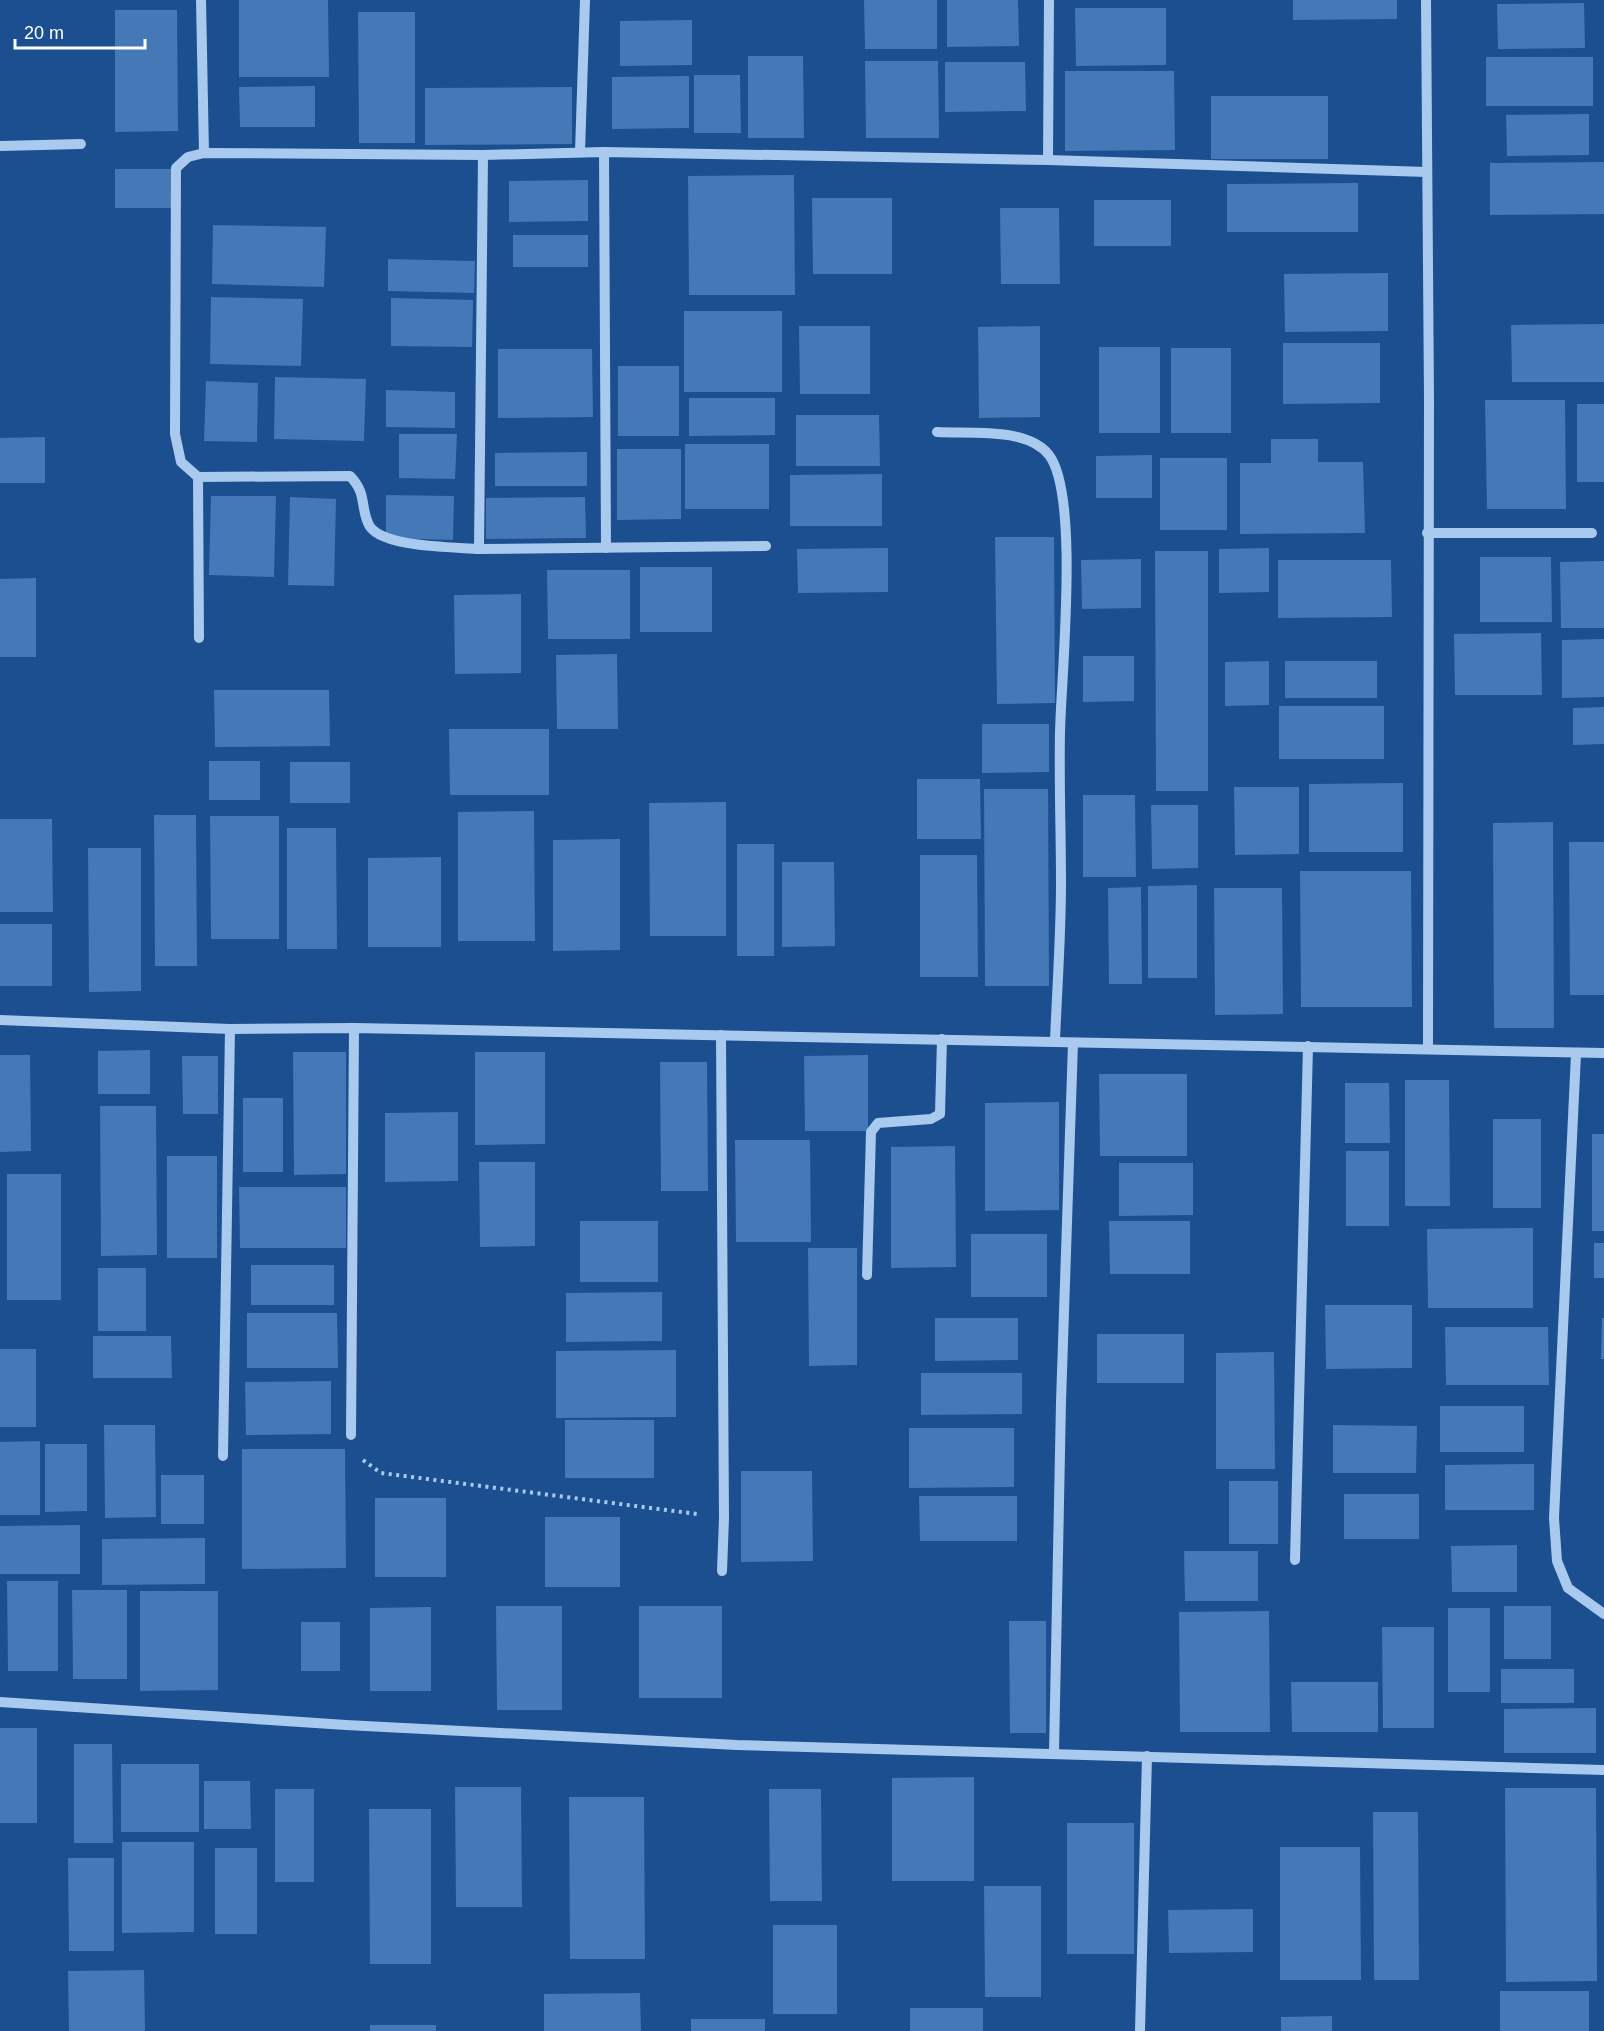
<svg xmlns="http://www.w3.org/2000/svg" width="1604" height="2031" viewBox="0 0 1604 2031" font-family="Arial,sans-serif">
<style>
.building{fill:#4478b7}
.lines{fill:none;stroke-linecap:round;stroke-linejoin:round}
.path{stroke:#a9c9ee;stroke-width:4;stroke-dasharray:3 4.5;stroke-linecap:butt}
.minor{stroke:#a9c9ee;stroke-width:10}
</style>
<rect width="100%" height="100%" fill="#1b4f8f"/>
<g class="building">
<polygon points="239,0 328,0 329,77 239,77"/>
<polygon points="864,0 937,0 937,49 865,49"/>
<polygon points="947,0 1018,0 1019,46 947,47"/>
<polygon points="1293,0 1397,0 1397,19 1293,20"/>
<polygon points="1584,3 1585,48 1498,49 1497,4"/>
<polygon points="1075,8 1166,8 1166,65 1076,66"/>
<polygon points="115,10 177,10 178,131 115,132"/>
<polygon points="358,12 415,12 415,143 359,143"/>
<polygon points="692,20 692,65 620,66 620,21"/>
<polygon points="748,56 803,56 804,138 748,138"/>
<rect x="1486" y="57" width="107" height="49"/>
<polygon points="865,61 938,61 939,138 866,138"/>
<polygon points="945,62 1025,62 1026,111 945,112"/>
<polygon points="1065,71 1174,71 1175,150 1065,151"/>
<polygon points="694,75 740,75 741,133 694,133"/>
<polygon points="689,76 689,128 612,129 612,77"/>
<polygon points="315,86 315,127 240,127 239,87"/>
<polygon points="572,87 572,144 425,145 425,88"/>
<rect x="1211" y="96" width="117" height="63"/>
<polygon points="1589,114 1589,155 1507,156 1506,115"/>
<polygon points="1604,162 1604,214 1490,215 1490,163"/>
<rect x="115" y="169" width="56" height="39"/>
<polygon points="794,175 795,295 689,295 688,176"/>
<polygon points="588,180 588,221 509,222 509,181"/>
<polygon points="1358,183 1358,232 1227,232 1227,184"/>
<polygon points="812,198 892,198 892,274 813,274"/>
<rect x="1094" y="200" width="77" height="46"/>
<polygon points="1000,208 1059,208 1060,284 1001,284"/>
<polygon points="213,225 326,227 324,287 212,284"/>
<rect x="513" y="235" width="75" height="32"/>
<polygon points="388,259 475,261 474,293 388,291"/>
<polygon points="1388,273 1388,331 1285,332 1284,274"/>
<polygon points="211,297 303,299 301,366 210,364"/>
<polygon points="391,298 473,300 472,347 391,346"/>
<rect x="684" y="311" width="98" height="81"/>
<polygon points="1604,324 1604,382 1512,382 1511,325"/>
<polygon points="799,326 870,326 870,394 800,394"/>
<polygon points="1040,326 1040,417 979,418 978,327"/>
<polygon points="1283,343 1380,343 1380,403 1283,404"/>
<rect x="1099" y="347" width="61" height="86"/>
<rect x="1171" y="348" width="60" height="85"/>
<polygon points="498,349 592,349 593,417 498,418"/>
<rect x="618" y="366" width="61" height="70"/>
<polygon points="275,377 366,379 364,441 274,439"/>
<polygon points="206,381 258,383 257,442 204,441"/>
<polygon points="386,390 455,392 455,428 386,427"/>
<polygon points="689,398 775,398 775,435 689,436"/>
<polygon points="1485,400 1565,400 1566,509 1487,509"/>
<rect x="1577" y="404" width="27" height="78"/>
<polygon points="796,415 879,415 880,466 796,466"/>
<polygon points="399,434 457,434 455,479 399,478"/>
<polygon points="45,437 45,483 0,483 0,438"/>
<polygon points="1271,439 1318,439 1318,462 1363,462 1365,533 1240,534 1240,463 1271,463"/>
<rect x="685" y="444" width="84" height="65"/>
<polygon points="617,449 681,449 681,519 617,520"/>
<polygon points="587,452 587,486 495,486 495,453"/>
<polygon points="1152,455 1152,498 1096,498 1096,456"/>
<rect x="1160" y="458" width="67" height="72"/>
<polygon points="882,474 882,526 790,526 790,475"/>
<polygon points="386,495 454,496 453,540 386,538"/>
<polygon points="211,496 276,496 274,577 209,575"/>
<polygon points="290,497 336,499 334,586 288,585"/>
<polygon points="585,497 586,538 486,539 486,498"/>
<polygon points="995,537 1054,537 1055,703 997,704"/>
<polygon points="888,548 888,592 798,593 797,549"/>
<polygon points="1269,548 1269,592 1219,593 1219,549"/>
<polygon points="1155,551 1208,551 1208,791 1156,791"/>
<polygon points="1480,557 1551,557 1552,622 1480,622"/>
<polygon points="1141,559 1141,608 1082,609 1081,560"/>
<polygon points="1278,560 1391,560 1392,617 1278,618"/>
<polygon points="1604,561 1604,628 1561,628 1560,562"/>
<rect x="640" y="567" width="72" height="65"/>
<polygon points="547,570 630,570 630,639 548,639"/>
<polygon points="36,578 36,657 0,657 0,579"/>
<polygon points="521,594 521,673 455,674 454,595"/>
<polygon points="1541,633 1542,695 1455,695 1454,634"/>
<polygon points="1604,639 1604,697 1562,698 1562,640"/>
<polygon points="617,654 618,729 557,729 556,655"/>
<polygon points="1083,656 1134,656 1134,701 1083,702"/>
<polygon points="1269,661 1269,705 1225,706 1225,662"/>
<rect x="1285" y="661" width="92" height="37"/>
<polygon points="214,690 329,690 330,746 215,747"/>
<rect x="1279" y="706" width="105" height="53"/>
<polygon points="1604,707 1604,744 1573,745 1573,708"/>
<polygon points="982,724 1049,724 1049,772 982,773"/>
<polygon points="449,729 549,729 549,795 450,795"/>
<rect x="209" y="761" width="51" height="39"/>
<rect x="290" y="762" width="60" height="41"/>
<polygon points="917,779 980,779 981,839 917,839"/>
<polygon points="1403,783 1403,852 1309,852 1309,784"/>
<polygon points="1234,787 1299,787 1299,854 1235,855"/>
<polygon points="984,789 1048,789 1049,986 985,986"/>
<polygon points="1083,795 1135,795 1136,877 1083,877"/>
<polygon points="726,802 726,936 650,936 649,803"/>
<polygon points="1151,805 1198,805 1198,868 1152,869"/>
<polygon points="534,811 535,941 458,941 458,812"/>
<polygon points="154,815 196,815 197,966 155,966"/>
<polygon points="210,816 279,816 279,939 211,939"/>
<polygon points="0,819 52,819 53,912 0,912"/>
<polygon points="1553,822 1554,1028 1494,1028 1493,823"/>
<polygon points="287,828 336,828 337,949 287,949"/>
<polygon points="620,839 620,950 553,951 553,840"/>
<polygon points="1569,842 1604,842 1604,995 1570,995"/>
<rect x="737" y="844" width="37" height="112"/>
<polygon points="88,848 141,848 141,991 89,992"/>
<polygon points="920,855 977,855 978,977 920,977"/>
<polygon points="441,857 441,947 368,947 368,858"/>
<polygon points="782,862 834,862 835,946 782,947"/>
<polygon points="1300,871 1411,871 1412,1007 1301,1007"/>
<polygon points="1197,885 1197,978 1148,978 1148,886"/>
<polygon points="1141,887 1142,984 1109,984 1108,888"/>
<polygon points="1214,888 1282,888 1283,1014 1215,1015"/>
<rect x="0" y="924" width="52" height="62"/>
<polygon points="150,1050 150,1094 98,1094 98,1051"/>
<polygon points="293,1052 346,1052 346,1174 294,1175"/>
<polygon points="475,1052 545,1052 545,1144 475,1145"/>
<polygon points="0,1055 30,1055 31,1151 0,1152"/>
<polygon points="868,1055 868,1131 805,1131 804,1056"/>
<polygon points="182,1056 218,1056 218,1114 183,1114"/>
<polygon points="660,1062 707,1062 708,1191 661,1191"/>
<polygon points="1099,1074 1187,1074 1187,1156 1100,1156"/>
<polygon points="1405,1080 1449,1080 1450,1206 1405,1206"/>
<polygon points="1345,1083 1389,1083 1390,1143 1345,1143"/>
<rect x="243" y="1098" width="40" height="74"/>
<polygon points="1059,1102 1059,1210 985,1211 985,1103"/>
<polygon points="100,1106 156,1106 157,1255 101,1256"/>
<polygon points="458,1112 458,1181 385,1182 385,1113"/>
<rect x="1493" y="1119" width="48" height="89"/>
<rect x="1592" y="1134" width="12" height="97"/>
<polygon points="735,1140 810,1140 811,1242 736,1242"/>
<polygon points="955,1146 956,1267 891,1268 891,1147"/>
<rect x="1346" y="1151" width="43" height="75"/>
<rect x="167" y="1156" width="50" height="102"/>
<polygon points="479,1162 535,1162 535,1246 480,1247"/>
<polygon points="1119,1163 1193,1163 1193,1215 1119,1216"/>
<rect x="7" y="1174" width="54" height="126"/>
<polygon points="239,1187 346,1187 346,1248 240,1248"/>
<rect x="580" y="1221" width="78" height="61"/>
<polygon points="1109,1221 1190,1221 1190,1274 1110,1274"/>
<polygon points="1533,1228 1533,1308 1428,1308 1427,1229"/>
<rect x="971" y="1234" width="76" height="63"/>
<rect x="1594" y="1243" width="10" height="35"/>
<polygon points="808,1248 857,1248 857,1365 809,1366"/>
<rect x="251" y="1265" width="83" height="40"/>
<rect x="98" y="1268" width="48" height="63"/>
<polygon points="662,1292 662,1341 566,1342 566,1293"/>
<polygon points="1325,1305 1412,1305 1412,1368 1326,1369"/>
<polygon points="247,1313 337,1313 338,1368 247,1368"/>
<polygon points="935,1318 1018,1318 1018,1360 935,1361"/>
<polygon points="1602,1318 1604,1318 1604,1359 1601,1359"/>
<polygon points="1445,1327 1548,1327 1549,1385 1446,1385"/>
<rect x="1097" y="1334" width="87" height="49"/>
<polygon points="93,1336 171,1336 172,1378 93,1378"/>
<rect x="0" y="1349" width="36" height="78"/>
<polygon points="676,1350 676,1417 556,1418 556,1351"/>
<polygon points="1274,1352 1275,1469 1216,1469 1216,1353"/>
<polygon points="921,1373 1022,1373 1022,1414 921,1415"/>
<polygon points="331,1381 331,1434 246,1435 245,1382"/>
<rect x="1440" y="1406" width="84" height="46"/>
<rect x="565" y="1420" width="89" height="58"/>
<polygon points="104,1425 155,1425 156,1517 105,1518"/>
<polygon points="1333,1425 1417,1426 1416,1473 1333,1473"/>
<polygon points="909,1428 1014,1428 1014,1487 909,1488"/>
<polygon points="40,1441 40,1515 0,1515 0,1442"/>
<polygon points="45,1444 87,1444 87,1511 45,1512"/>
<polygon points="242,1449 345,1449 346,1568 242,1569"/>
<polygon points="1534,1464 1534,1510 1445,1510 1445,1465"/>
<polygon points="741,1471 812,1471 813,1561 741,1562"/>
<rect x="161" y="1475" width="43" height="49"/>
<rect x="1229" y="1481" width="49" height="63"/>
<rect x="1344" y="1494" width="75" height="45"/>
<polygon points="919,1496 1017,1496 1017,1541 920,1541"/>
<rect x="375" y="1498" width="71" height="79"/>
<rect x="545" y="1517" width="75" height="70"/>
<polygon points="80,1525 80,1574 0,1574 0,1526"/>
<polygon points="205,1538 205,1584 102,1585 102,1539"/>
<polygon points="1517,1545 1517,1592 1452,1592 1451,1546"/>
<polygon points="1184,1551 1258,1551 1258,1601 1185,1601"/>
<polygon points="7,1581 58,1581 58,1671 8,1671"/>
<polygon points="72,1590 127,1590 127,1679 73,1679"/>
<polygon points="140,1591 218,1591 218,1690 140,1691"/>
<polygon points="496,1606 562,1606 562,1710 497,1710"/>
<rect x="639" y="1606" width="83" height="92"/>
<rect x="1504" y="1606" width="47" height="53"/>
<polygon points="431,1607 431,1691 370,1691 370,1608"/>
<rect x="1448" y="1608" width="42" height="84"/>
<polygon points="1269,1611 1270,1732 1180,1732 1179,1612"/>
<polygon points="1009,1621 1046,1621 1046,1733 1010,1733"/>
<rect x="301" y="1622" width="39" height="49"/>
<polygon points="1382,1627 1434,1627 1434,1728 1383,1728"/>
<rect x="1501" y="1669" width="73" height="34"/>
<polygon points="1291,1682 1378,1682 1378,1732 1292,1732"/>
<polygon points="1596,1708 1596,1753 1504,1753 1504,1709"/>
<rect x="0" y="1728" width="37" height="95"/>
<polygon points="74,1744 112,1744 113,1843 74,1843"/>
<rect x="121" y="1764" width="78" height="68"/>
<polygon points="974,1777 974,1881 892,1881 892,1778"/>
<polygon points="204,1781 250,1781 251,1829 204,1829"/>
<polygon points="455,1787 521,1787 522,1907 456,1907"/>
<polygon points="1505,1788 1596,1788 1597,1981 1506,1982"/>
<rect x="275" y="1789" width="39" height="93"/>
<polygon points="769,1789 821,1789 822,1901 770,1901"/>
<polygon points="569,1797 644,1797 645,1959 570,1959"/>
<polygon points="369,1809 431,1809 431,1964 370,1964"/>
<polygon points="1373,1812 1418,1812 1419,1980 1374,1980"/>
<rect x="1067" y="1823" width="67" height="131"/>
<polygon points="122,1842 194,1842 194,1932 122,1933"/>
<polygon points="1280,1847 1360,1847 1361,1980 1280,1980"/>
<rect x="215" y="1848" width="42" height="86"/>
<polygon points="68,1858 114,1858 114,1951 69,1951"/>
<polygon points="984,1886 1041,1886 1041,1997 985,1997"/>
<polygon points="1253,1909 1253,1952 1169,1953 1168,1910"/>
<rect x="773" y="1925" width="64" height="89"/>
<polygon points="144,1970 145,2031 69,2031 68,1971"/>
<rect x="1500" y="1991" width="89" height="40"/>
<polygon points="640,1993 641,2031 544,2031 544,1994"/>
<rect x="910" y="2008" width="73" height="23"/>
<polygon points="1332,2016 1332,2031 1281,2031 1281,2017"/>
<rect x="691" y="2019" width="74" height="12"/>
<rect x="370" y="2025" width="66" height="6"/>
</g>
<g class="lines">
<polyline class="path" points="363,1460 381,1473 697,1514"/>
<g class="minor">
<polyline points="201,0 204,153"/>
<polyline points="1426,0 1429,400 1428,1049"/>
<polyline points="0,146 81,144"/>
<polyline points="580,152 585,0"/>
<polyline points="604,152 606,548"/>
<polyline points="483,155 479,549 766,546"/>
<polyline points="1048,160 1049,0"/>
<path d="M937,432C970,434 1027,427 1049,455C1080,496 1061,677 1060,733C1059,783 1061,833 1061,883C1061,936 1057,989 1055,1041"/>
<polyline points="198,477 199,638"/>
<polyline points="1427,533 1592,533"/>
<path d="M479,549C455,547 377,548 368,523C360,504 367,494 350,476L198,477L181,462L175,434L176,168L188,157L204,153L483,155L604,152L1048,160L1427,172"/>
<polyline points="0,1020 230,1029 354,1028 1604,1053"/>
<polyline points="721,1035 724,1518 722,1571"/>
<polyline points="1576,1054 1554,1518 1557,1561 1568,1588 1604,1614"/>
<polyline points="867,1275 871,1132 878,1123 931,1119 940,1114 942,1039"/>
<polyline points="351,1435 354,1028"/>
<polyline points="223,1456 230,1029"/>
<polyline points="1295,1560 1308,1046"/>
<polyline points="0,1702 346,1725 737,1745 1604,1770"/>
<polyline points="1054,1753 1061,1402 1073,1043"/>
<polyline points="1140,2031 1147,1756"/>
</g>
</g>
<path d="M15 39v9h130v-9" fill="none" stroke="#ffffff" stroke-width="3"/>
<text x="24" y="39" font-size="18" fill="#ffffff" stroke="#1b4f8f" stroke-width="4.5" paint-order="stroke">20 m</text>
</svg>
